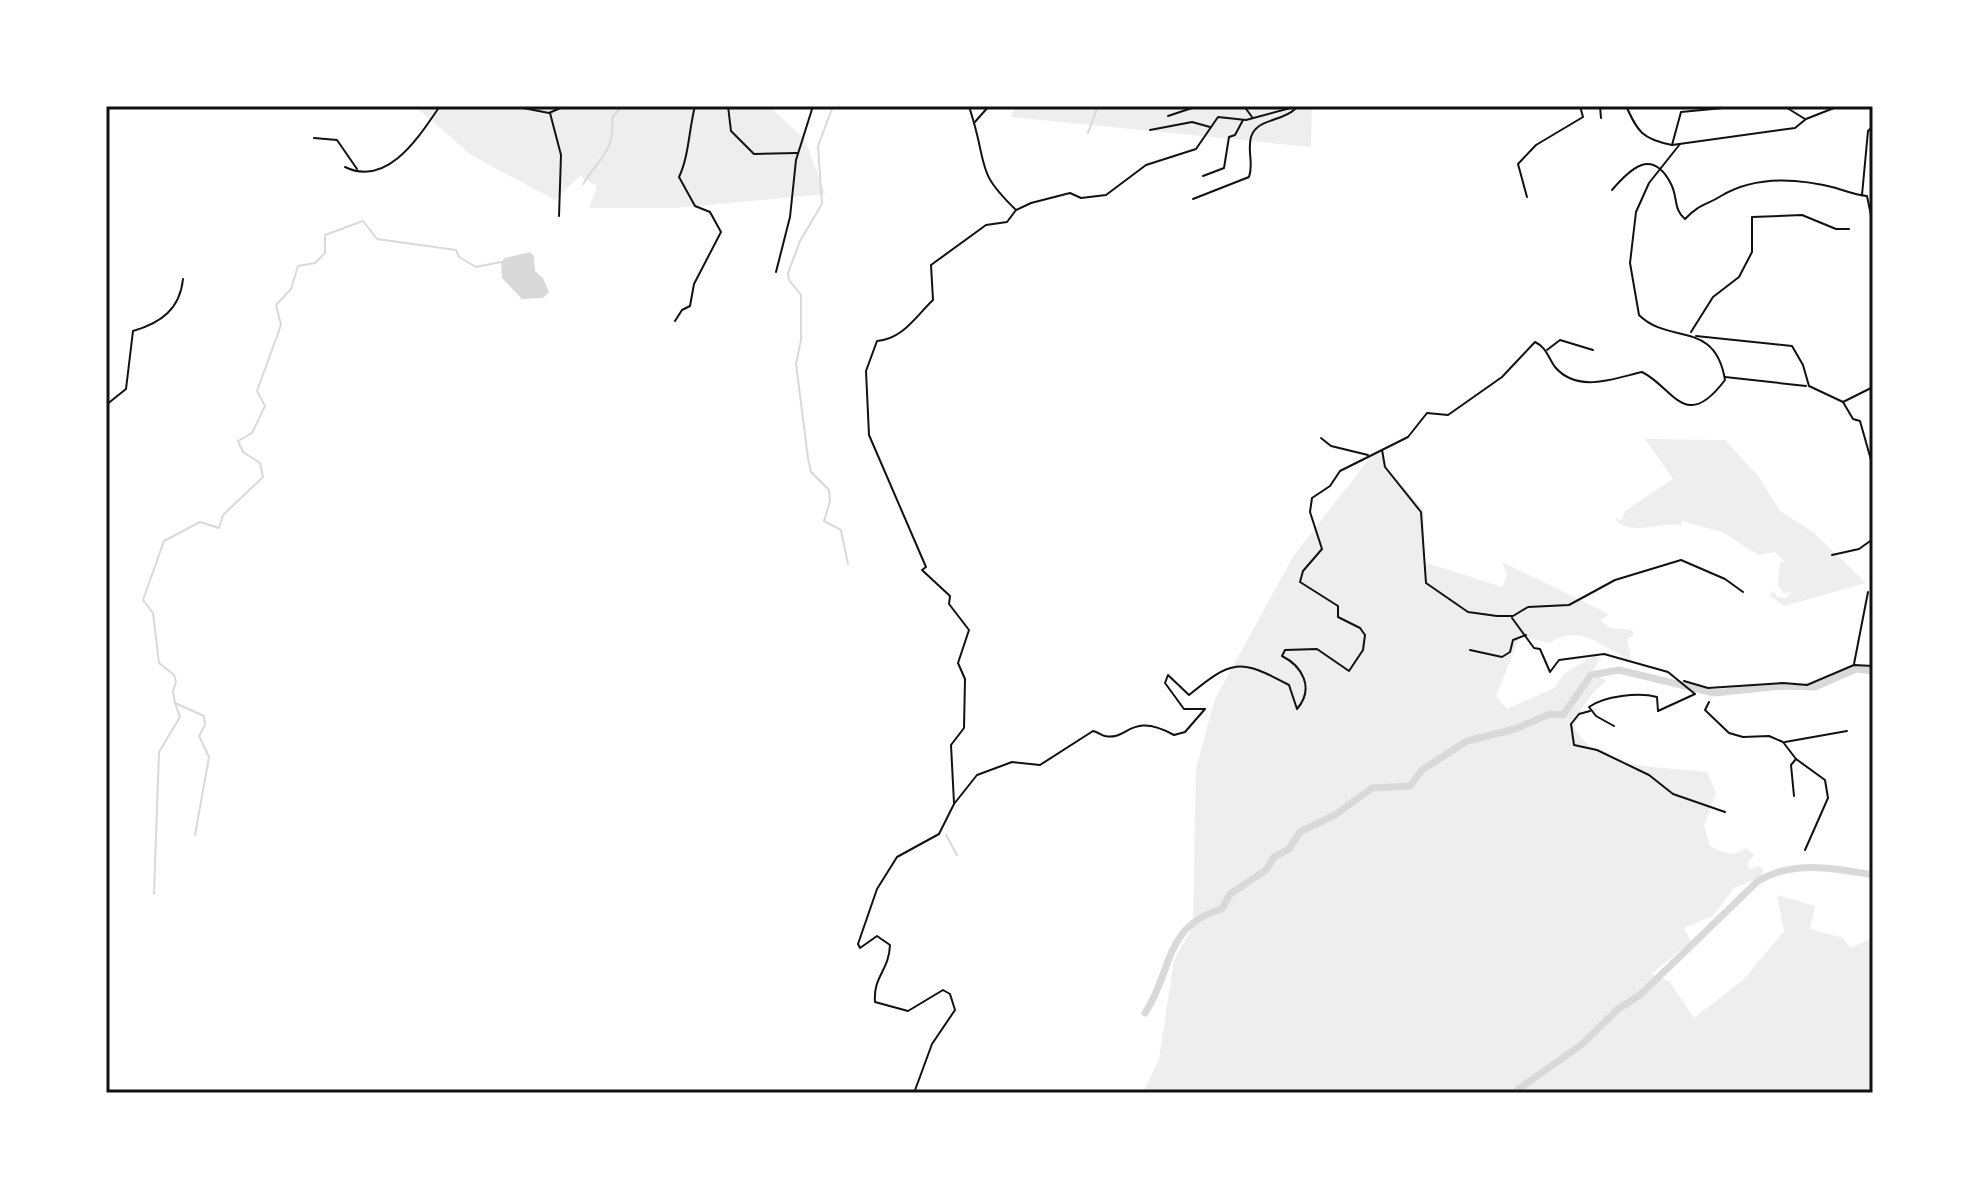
<svg xmlns="http://www.w3.org/2000/svg" width="1979" height="1199" viewBox="0 0 1979 1199" font-family="'Playfair Display',serif">
<style>
.green{fill:#eee}
.water{fill:#d9d9d9}
.lines{fill:none;stroke-linecap:round;stroke-linejoin:round}
.stream{stroke:#d9d9d9;stroke-width:2}
.river{stroke:#d9d9d9;stroke-width:7}
.minor{stroke:#111;stroke-width:2}
.neatline{fill:none;stroke:#111;stroke-width:3}
</style>
<rect width="100%" height="100%" fill="#fff"/>
<g class="green">
<polygon points="415,106 769,106 805,140 825,194 675,208 589,208 597,186 580,176 555,200 471,155"/>
<polygon points="1015,106 1312,106 1311,147 1011,117"/>
<path d="M1645,439L1725,440L1759,477L1780,511L1813,532L1866,583L1784,606L1769,595L1774,591L1777,597L1786,598L1791,592L1783,593L1778,585L1780,563L1784,561L1775,552L1758,555L1722,532L1682,521L1681,525C1659,522 1633,537 1615,519L1622,520L1625,511L1673,479Z"/>
<path d="M1377,449L1387,468L1424,510V562L1502,587L1507,575L1502,562L1609,614L1600,621L1611,628L1632,630L1634,635L1627,639L1631,660C1601,648 1581,622 1550,643L1520,636L1496,696L1507,709L1554,688L1565,673L1595,655L1600,659L1584,686L1598,676L1606,681C1589,695 1582,707 1574,727C1599,772 1662,766 1707,772L1716,793L1704,825L1710,846C1724,853 1732,858 1746,848L1754,855L1748,863L1749,870L1759,866L1764,870L1759,878L1734,888L1713,916L1684,928L1691,942L1651,974L1669,981L1694,1018L1743,980L1784,931L1777,895L1815,906L1810,929L1843,938L1850,948L1873,938V1093H1143L1159,1059L1174,960L1193,927L1196,768L1215,699L1294,555Z"/>
</g>
<polygon class="water" points="530,252 534,256 535,271 543,278 549,292 543,298 522,299 502,278 501,262 505,258"/>
<g class="lines">
<g class="stream">
<polyline points="833,106 818,146 822,204 800,241 788,273 789,280 801,295 801,340 796,364 808,458 811,472 829,490 830,501 824,521 841,530 848,564"/>
<polyline points="1088,133 1098,106"/>
<path d="M583,184C599,159 616,149 612,118L622,106"/>
<polyline points="195,835 209,757 199,736 205,725 204,716 175,703 173,691 176,682 174,675 159,663 153,613 143,600 164,541 200,522 219,528 223,515 263,477 260,463 243,452 238,441 252,433 265,406 257,391 281,325 276,305 291,289 298,266 315,263 325,253 325,235 363,221 377,239 456,250 459,257 476,267 501,262"/>
<polyline points="946,835 957,855"/>
<polyline points="154,894 159,752 180,717 175,703"/>
</g>
<g class="river">
<path d="M1145,1013C1173,971 1163,926 1222,909L1230,894L1266,870L1274,857L1289,849L1300,832L1335,815L1372,788L1410,786L1422,770L1467,741L1515,729L1550,714L1563,715L1591,675L1619,670L1714,693L1782,686L1815,687L1856,669L1873,671"/>
<path d="M1513,1093L1581,1045L1618,1009L1640,995L1758,881C1793,860 1834,868 1873,875"/>
</g>
<g class="minor">
<polyline points="513,106 549,113 565,106"/>
<polyline points="728,106 731,131 754,154 797,153"/>
<polyline points="969,106 974,123"/>
<path d="M989,106L974,123C987,169 978,173 1015,209"/>
<polyline points="1244,106 1252,117"/>
<polyline points="1600,106 1601,118"/>
<path d="M1626,106C1638,132 1642,139 1672,145L1795,128L1806,119L1839,106"/>
<polyline points="1784,106 1805,119"/>
<polyline points="550,113 561,155 559,216"/>
<polyline points="1168,116 1198,106"/>
<polyline points="1150,130 1192,122 1210,127"/>
<polyline points="314,138 337,140 357,169"/>
<polyline points="1672,145 1681,112 1744,106"/>
<path d="M345,167C388,188 420,135 440,106"/>
<polyline points="1203,176 1224,168 1229,137 1235,135 1243,120"/>
<path d="M1612,190C1630,169 1652,147 1671,184C1678,197 1673,209 1685,219C1699,204 1707,205 1721,196C1756,175 1797,178 1836,188C1846,191 1856,195 1867,196L1873,225"/>
<polyline points="1862,195 1868,131 1873,126"/>
<polyline points="1527,197 1518,164 1536,145 1583,117 1580,106"/>
<path d="M1193,199L1249,177C1254,163 1247,152 1251,137C1257,118 1282,122 1295,109"/>
<polyline points="776,272 790,217 796,160 813,106"/>
<path d="M675,321L682,310L690,306L694,284L721,232L710,212L695,206L679,177C689,156 689,129 695,106"/>
<polyline points="1691,332 1713,297 1739,277 1752,252 1752,217 1802,215 1836,229 1849,229"/>
<polyline points="1696,336 1792,346 1803,365 1809,386 1843,402 1853,419 1860,421 1873,467"/>
<polyline points="1547,350 1560,340 1593,350"/>
<polyline points="1725,377 1806,386"/>
<polyline points="1843,402 1873,387"/>
<path d="M106,405L126,389L133,331C161,323 180,309 183,279"/>
<polyline points="1321,438 1331,446 1368,455"/>
<polyline points="1382,450 1385,467 1421,512 1426,583 1468,612 1497,616 1513,616 1528,607 1569,605 1615,580 1681,560 1725,579 1743,592"/>
<polyline points="1832,555 1859,549 1873,539"/>
<path d="M1512,618L1534,648L1540,649L1550,672L1559,660L1604,654L1668,672L1695,694L1658,711L1657,697C1639,692 1604,696 1589,707L1596,716L1614,726"/>
<polyline points="1470,650 1502,657 1510,652 1513,640 1526,635"/>
<polyline points="1854,664 1868,592"/>
<polyline points="1684,681 1708,688 1783,683 1807,685 1854,665 1873,666"/>
<polyline points="1709,702 1705,710 1729,733 1743,737 1769,736 1783,742 1796,759 1825,780 1828,798 1805,850"/>
<polyline points="1590,711 1579,714 1571,724 1574,745 1597,750 1649,775 1673,794 1725,812"/>
<polyline points="1785,742 1847,731"/>
<polyline points="1794,796 1791,765 1796,759"/>
<path d="M954,803L951,745L964,728L965,679L958,663L969,630L949,604L950,596L922,570L926,567L869,435L866,371L877,341C903,339 916,316 933,300L931,265L986,225L1007,222L1016,210L1031,203L1070,193L1081,198L1106,195L1146,165L1196,149L1218,117L1246,120L1298,106"/>
<path d="M914,1093L932,1044L955,1010L950,994L943,990L908,1011L875,1002C873,976 889,971 890,945L877,936L860,948L858,944L877,889L897,857L939,834L954,804L977,775L1012,762L1040,765L1093,731C1098,732 1101,735 1105,736C1128,741 1130,711 1174,735L1185,732L1205,709H1184L1165,683L1168,675L1189,695C1232,660 1239,658 1289,685L1297,709C1315,688 1302,666 1282,656L1285,650L1317,649L1349,671L1363,650L1365,635L1360,628L1338,617V606L1300,582L1303,571L1322,549L1310,512L1312,498L1330,486L1340,471L1408,437L1427,413L1448,415L1502,377L1535,342C1546,347 1548,357 1555,367C1578,394 1615,378 1642,372C1674,388 1685,433 1725,380C1715,319 1669,345 1639,315L1630,263L1636,212L1649,183L1680,144"/>
</g>
</g>
<rect width="1979" height="1199" fill="none" stroke="#ffffff" stroke-width="216"/>
<rect x="108" y="108" width="1763" height="983" class="neatline"/>
</svg>
